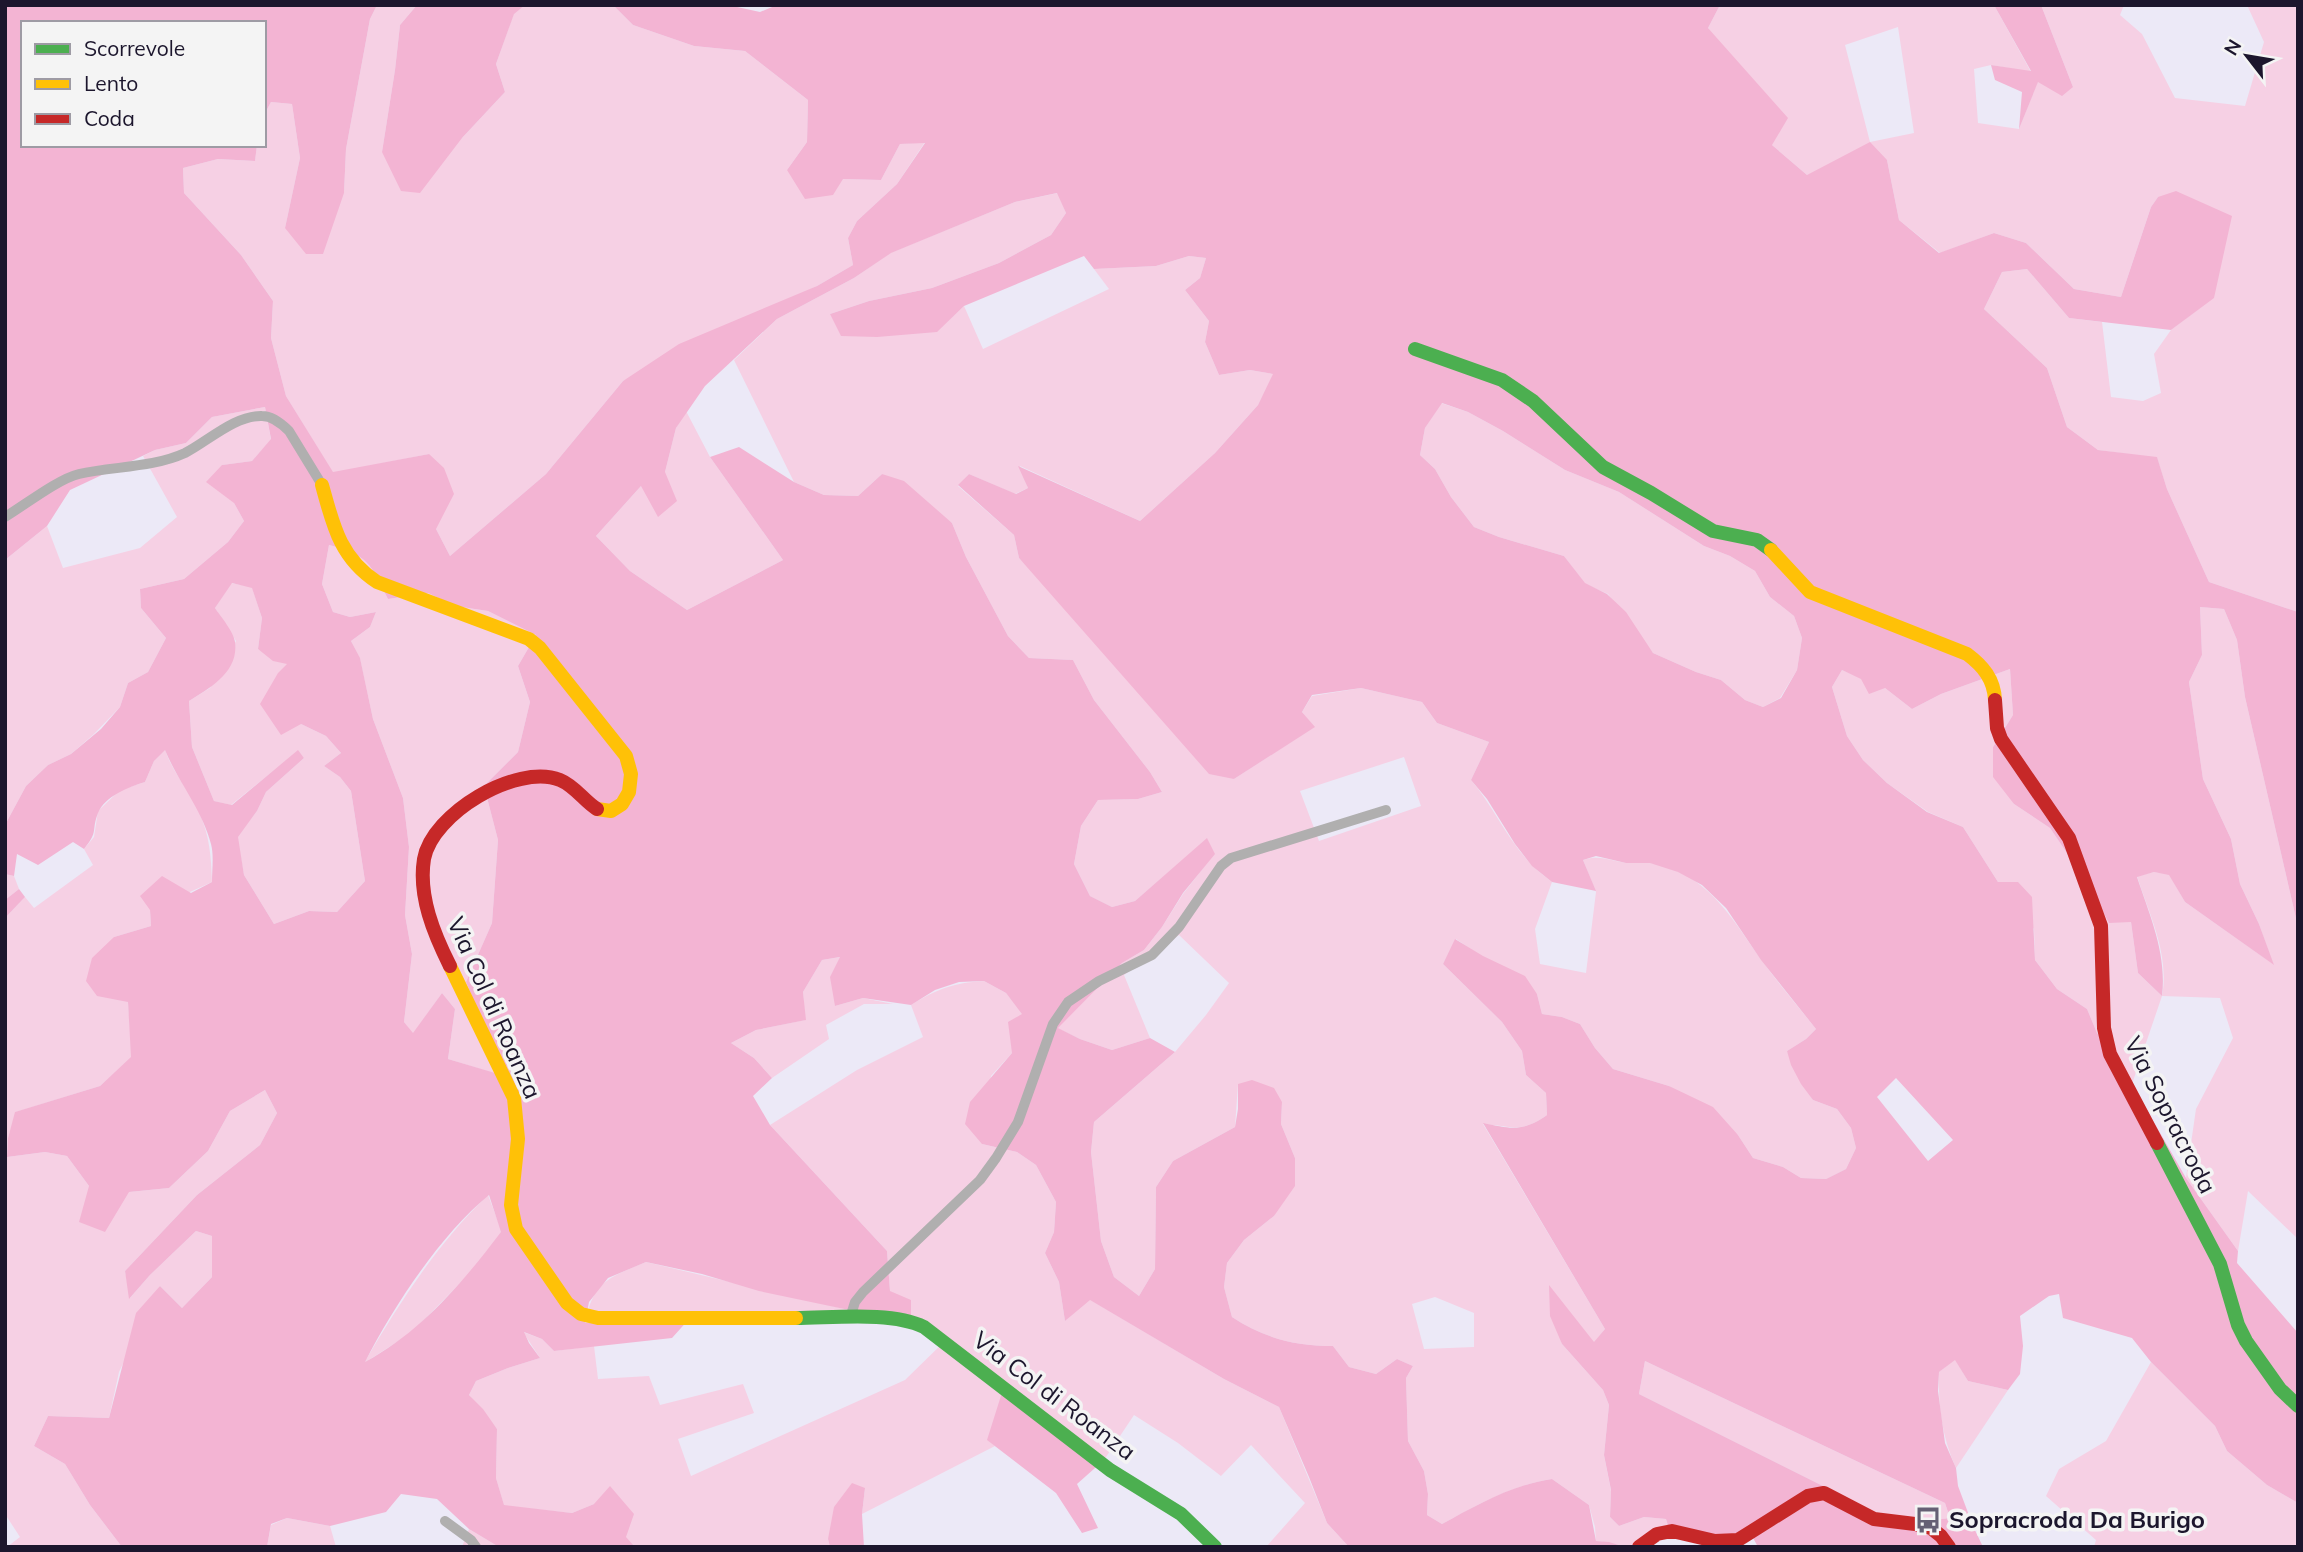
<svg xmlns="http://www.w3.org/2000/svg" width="2303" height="1552" viewBox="0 0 2303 1552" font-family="Mulish,sans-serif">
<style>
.green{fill:#f6d0e4;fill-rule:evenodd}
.forest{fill:#f3b4d3;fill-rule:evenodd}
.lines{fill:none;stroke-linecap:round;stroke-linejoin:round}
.street{stroke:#b0afaf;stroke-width:10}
.fast{stroke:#4caf50;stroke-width:14}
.slow{stroke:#ffc107;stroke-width:14}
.jam{stroke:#c62828;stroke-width:14}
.labels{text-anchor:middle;stroke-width:7;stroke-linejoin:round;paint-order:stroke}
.street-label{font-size:24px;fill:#1c162d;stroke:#f4f4f4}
.poi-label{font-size:24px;font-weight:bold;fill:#1c162d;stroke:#f4f4f4;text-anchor:start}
</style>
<rect width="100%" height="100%" fill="#ece9f7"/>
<g class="green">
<polygon points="377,5 417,5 400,25 395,70 382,152 462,138 505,92 496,64 514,13 525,5 613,5 633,25 694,46 745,51 808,100 807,142 787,170 843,179 881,180 900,144 925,142 897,184 857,221 848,238 853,265 817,286 623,381 546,474 450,556 436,529 429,454 333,473 286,396 271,338 273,301 241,255 184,193 183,168 218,159 255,161 257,145 264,145 264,115 271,102 292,104 300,158 285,228 344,193 346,149 370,19"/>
<path d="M1720,5H1994L2031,72L1991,65L1974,69L1978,123L2019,129L2038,81L2073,87L2041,5H2124L2120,15L2142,34L2175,98L2245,106L2264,42L2247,5H2298V612L2209,582L2167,489L2157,458L2098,450L2067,427L2047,368L1984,309L2002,272L2027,269L2069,318L2102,322L2111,397L2143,401L2161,393L2154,354L2171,330L2214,297L2158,197L2151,207L2121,297L2074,289L2026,243L1994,233L1940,253L1899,220L1887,160L1807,175L1772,145L1708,28ZM1898,27L1914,133L1870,142L1845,45Z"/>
<path d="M1058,193L1066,213L1051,235L999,263L932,288L869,301L830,314L936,332L964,306L983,349L1109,289L1094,269L1156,266L1189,256L1206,258L1200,278L1185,290L1209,321L1205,342L1219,375L1250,370L1274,374L1258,405L1215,453L1140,521L1020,466L1028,488L1015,494L969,474L958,486L1014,535L1019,558L1234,779L1314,727L1302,712L1312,696L1361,688L1422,702L1437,723L1489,742L1471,780C1493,806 1507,839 1531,864C1537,871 1545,876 1552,882L1535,929L1540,964L1586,973L1596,892L1583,860C1602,854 1611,862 1629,863C1636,863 1644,862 1651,863C1707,873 1730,916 1760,958C1777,982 1797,1005 1816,1029L1806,1039L1787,1051L1813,1100L1837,1109L1851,1128L1856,1148L1846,1169L1826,1179L1801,1178L1783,1167L1753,1158L1738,1135L1669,1086L1613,1069L1595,1048L1580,1024L1562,1017L1542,1014L1537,994L1456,939L1443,964L1502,1022L1522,1051L1526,1075L1546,1093L1547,1115C1520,1134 1513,1126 1483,1124L1605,1329L1594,1343L1549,1286L1562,1344L1603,1390L1609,1405L1604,1455L1611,1491L1610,1517L1619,1526L1644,1517L1666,1519L1671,1535C1663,1539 1654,1544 1645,1546C1629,1550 1612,1542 1596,1541L1595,1527L1589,1505L1552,1479C1512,1485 1477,1505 1442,1524L1427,1515L1428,1494L1424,1471L1408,1441L1406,1378L1413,1366L1397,1359L1376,1374L1349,1367L1333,1346C1295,1346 1264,1338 1232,1317L1224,1287L1227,1263L1244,1240L1274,1216L1295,1158L1281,1124L1282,1102L1238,1084L1235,1127L1173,1161L1156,1187L1155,1269L1139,1296L1114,1277L1101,1241L1091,1152L1094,1122L1175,1052L1206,1015L1229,983L1179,935L1124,975L1150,1038L1112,1050L1080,1039L1057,1028L1122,963L1144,950L1162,927L1183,894L1214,854L1207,839L1135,901L1112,907L1090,896L1074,864L1081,826L1098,800L1138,799L1162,792L1150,772L1094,700L1073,660L1029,658L1008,636L966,557L952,523L882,474L858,496L824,495L794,482L734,360L777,319L854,278L890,253L1015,202ZM1404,757L1421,806L1319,841L1300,791ZM1435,1297L1474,1313V1347L1424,1349L1412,1304Z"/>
<polygon points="1441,403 1468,412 1503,431 1565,470 1619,492 1704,546 1730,556 1755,571 1770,597 1794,616 1802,638 1797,670 1780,698 1763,707 1745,700 1721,680 1696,672 1653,653 1608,594 1585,584 1564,556 1499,537 1474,527 1451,497 1435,469 1420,455 1425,428"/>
<polygon points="265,407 271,440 252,461 222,465 234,503 244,521 228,542 184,579 140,589 141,608 166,638 148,672 128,683 120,707 94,734 71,754 48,765 26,786 5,825 5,560 47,526 63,568 140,548 177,517 143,456 155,450 186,443 212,417"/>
<polygon points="686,411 710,457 783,560 687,610 630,571 596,536 641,486 665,472 676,428"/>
<path d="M329,545C368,555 371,564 388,599L428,593L455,606L488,611L536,635L518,666L530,702L518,752L484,786L498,840L492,923L466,982L506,1077L448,1059L455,1009L442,993L413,1034L404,1022L412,954L405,915L409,847L403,798L373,719L360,659L351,641L370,627L376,612L350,617L333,612L322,584Z"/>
<polygon points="231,583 252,587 262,618 258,649 288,664 301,724 326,736 341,753 324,766 340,777 351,791 365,881 337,912 309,911 274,924 244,875 237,837 257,811 266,792 304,758 298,751 231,805 214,801 192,747 189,701 210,688 236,641 215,608"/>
<path d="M2200,607L2224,609L2237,640L2245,697L2298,927V1239L2248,1191L2238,1251L2186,1178L2196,1109L2233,1038L2220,998L2162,996L2132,1084L2114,1050L2097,1033L2087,1009L2057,989L2035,960L2034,929L1998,882L1963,827L1928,812L1887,783L1863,760L1847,736L1832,687L1842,670L1885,688L1912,709L1941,694L2010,669L2013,715L1993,747L2014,804L2050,828L2090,887L2131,922L2138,973L2162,996C2170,955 2149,914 2137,876L2154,872L2169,874L2185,902L2273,964L2259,924L2240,884L2231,839L2203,779L2189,682L2202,655Z"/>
<path d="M165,749C172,773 190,790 199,812C210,837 211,856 212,882L150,910L151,926L114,937L128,1002L132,1057L100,1086L16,1112L8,1138L7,1157L45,1152L67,1156L89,1186L129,1192L169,1188L208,1151L230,1111L265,1090L277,1113L260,1145L197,1195L125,1271L130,1298L150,1275L196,1231L212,1236V1277L182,1308L160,1286L119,1372L109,1418L48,1416L34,1446L65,1464L90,1505L122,1547H7L20,1537L5,1514V918L25,897L34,908L93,865L84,849L94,837L98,811L120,790L145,782L154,761Z"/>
<polygon points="5,874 14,876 19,889 5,900"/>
<polygon points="841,957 835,1006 863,998 893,1004 864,1004 826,1025 829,1039 772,1078 754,1058 731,1043 756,1030 805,1020 803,992 822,960"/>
<path d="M984,981L1006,993L1023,1014L1012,1053L991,1076L982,1144L1017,1152L1036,1165L1056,1202L1054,1232L1045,1253L1059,1282L1065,1321L1089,1299L1224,1379L1279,1407L1327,1523L1349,1547H1266L1305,1503L1251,1445L1221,1476L1178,1443L1134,1415L1104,1460L988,1440L995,1446L862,1514L865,1488L828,1539L830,1547H635L594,1504L572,1513L504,1506L496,1478L497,1429L469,1395L476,1381L508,1368L540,1358L523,1332L542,1339L554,1351L594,1346L598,1379L649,1376L660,1405L743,1384L754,1413L678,1439L691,1476L905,1380L948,1338L911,1323L890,1291L887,1251L770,1125L857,1070L923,1037L911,1005C937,989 953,983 984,981Z"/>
<path d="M488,1195L502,1232L469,1274L411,1333L364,1363C400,1302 437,1244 488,1195Z"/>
<path d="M646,1262L883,1318L585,1323C593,1281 610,1277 646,1262Z"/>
<path d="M1955,1359L1968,1381L2008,1390L1956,1468C1942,1437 1938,1406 1939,1372Z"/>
<polygon points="1645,1361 1945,1503 1950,1518 1934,1520 1869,1512 1849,1499 1639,1394"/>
<polygon points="2151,1362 2215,1426 2227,1451 2267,1485 2298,1503 2298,1547 2094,1547 2096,1540 2046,1496 2059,1469 2106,1441"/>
<polygon points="287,1518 330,1526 336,1547 267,1547 271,1525"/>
<polygon points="469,1529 499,1547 462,1547"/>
</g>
<g class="forest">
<path d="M5,5H377L370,19L346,149L344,193L323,254H306L285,228L300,158L292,104L271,102L264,115V23H23V145H257L255,161L218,159L183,168L184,193L241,255L273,301L271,338L286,396L333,472L429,454L444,468L454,494L436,529L450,556L546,474L623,381L679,344L817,286L853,265L848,238L857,221L897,184L925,143L900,144L881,180L843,179L833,195L805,199L787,170L807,142L808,100L745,51L694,46L633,25L613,5H728L760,12L777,5H1720L1708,28L1788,118L1772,145L1807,175L1870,142L1887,160L1899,220L1939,253L1994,233L2026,243L2074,289L2121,297L2151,207L2158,197L2176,191L2232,216L2214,298L2171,330L2069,318L2027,269L2002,272L1984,309L2047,368L2067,427L2098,450L2157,457L2167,489L2209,582L2298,612V927L2245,697L2237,640L2224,609L2200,607L2202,655L2189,682L2203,779L2231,839L2240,884L2259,924L2274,965L2185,902L2169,875L2154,872L2137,877C2150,916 2167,954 2162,996L2138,973L2131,922L2109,923L2090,887L2050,828L2014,804L1993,777V747L2013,715L2010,669L1941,694L1912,709L1885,688L1869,694L1861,679L1842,670L1832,687L1847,736L1863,760L1887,783L1927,812L1963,827L1998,882H2018L2032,897L2035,960L2057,989L2087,1009L2097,1033L2114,1050L2132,1084L2186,1178L2238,1251L2237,1263L2298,1333V1503L2267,1485L2227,1451L2215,1426L2151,1362L2132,1338L2063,1318L2059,1294L2049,1296L2020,1316L2023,1346L2020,1374L2008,1390L1968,1381L1955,1360L1939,1372L1938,1391L1945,1443L1956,1468L1958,1486L1973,1526L1983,1547H1758L1752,1536L1671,1535L1666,1519L1644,1517L1619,1526L1610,1517L1611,1490L1604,1455L1609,1405L1603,1390L1562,1344L1550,1316L1549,1285L1594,1342L1605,1329L1483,1123C1511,1129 1523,1132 1547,1115L1546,1093L1526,1075L1522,1051L1502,1022L1443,964L1455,939L1483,956L1525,976L1537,994L1542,1014L1562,1017L1580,1024L1595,1048L1613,1069L1669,1086L1713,1107L1738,1135L1753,1158L1783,1167L1801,1178L1826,1179L1846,1169L1856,1148L1851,1128L1837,1109L1813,1100L1801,1084L1791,1065L1787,1051L1806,1039L1816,1029L1761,960L1726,908L1702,885L1678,872L1650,863H1626L1596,856L1583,860L1596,891L1552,882L1532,866L1515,844L1487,799L1471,780L1489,742L1437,723L1422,702L1361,688L1312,695L1302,712L1315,727L1234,779L1209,774L1019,558L1014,535L958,485L969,474L1016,494L1028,488L1018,466L1140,521L1215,453L1258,405L1273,374L1250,370L1219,375L1205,342L1209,321L1185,290L1200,278L1206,258L1189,256L1156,266L1094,269L1084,256L964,306L937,332L877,337L841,336L830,314L869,301L932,288L999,263L1051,235L1066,213L1057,193L1015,202L891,253L854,278L777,319L705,386L676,428L665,472L677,501L658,517L641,486L596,536L630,571L687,610L783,560L710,457L739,447L794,482L824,495L858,496L882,474L904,481L952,523L966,557L1008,636L1029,658L1073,660L1094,700L1150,772L1162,792L1138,799L1098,800L1081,826L1074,864L1090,896L1112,907L1135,901L1207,838L1215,854L1183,893L1162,927L1144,950L1122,963L1058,1028L1080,1039L1112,1050L1150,1038L1175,1052L1094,1122L1091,1152L1101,1241L1114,1277L1139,1296L1155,1269L1156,1187L1173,1161L1235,1127L1238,1109V1084L1252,1080L1274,1088L1282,1102L1281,1124L1295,1158V1186L1274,1216L1244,1240L1227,1263L1224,1287L1232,1317C1264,1338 1295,1346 1333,1346L1349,1367L1376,1374L1397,1359L1413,1366L1406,1378L1408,1441L1424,1471L1428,1494L1427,1515L1442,1524C1477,1505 1511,1485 1552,1479L1589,1505L1596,1541L1609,1542L1625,1547H1349L1327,1523L1309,1477L1279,1407L1224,1379L1090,1300L1065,1321L1059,1282L1045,1253L1054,1232L1056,1202L1036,1165L1017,1152L982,1144L965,1124L970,1102L1012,1053L1008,1022L1022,1014L1006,993L984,981L959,982L935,990L911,1005L863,998L835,1006L830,977L840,957L822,960L803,992L806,1020L756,1030L731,1043L754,1058L772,1078L753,1096L770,1125L887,1251L890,1291L911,1300V1323L759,1291L702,1274L646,1262L608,1278L589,1302L585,1323L690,1318L672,1338L554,1351L542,1339L524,1332L529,1343L540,1358L508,1368L476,1381L469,1395L483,1409L497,1429L496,1478L504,1505L572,1513L594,1504L610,1486L634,1514L626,1537L635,1547H499L469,1529L437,1499L401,1494L386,1512L330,1526L287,1518L271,1524L267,1547H122L90,1505L65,1464L34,1446L48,1416L109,1418L136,1313L160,1286L182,1308L212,1277V1236L196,1231L150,1275L129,1299L125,1271L197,1195L260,1145L277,1113L265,1090L230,1111L208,1151L169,1188L129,1192L105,1232L79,1222L89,1186L67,1156L45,1152L7,1157L8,1138L15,1112L100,1086L131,1057L128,1002L97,996L86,981L92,958L114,937L151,926L150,910L140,896L162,876L191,893L212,882C212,870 214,855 211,844C202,809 178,782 165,750L154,761L145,782C129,787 105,796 98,813C91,831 99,831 84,849L73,842L38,865L17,854L14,876L5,874V825L26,786L48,765L71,754L101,729L120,707L128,683L148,672L166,638L141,608L140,589L184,579L228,542L244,521L234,503L206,482L222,465L252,461L271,439L265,407L212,417L186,443L155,450L70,490L47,526L5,560ZM1442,403L1468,412L1503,431L1565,470L1619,492L1704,546L1730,556L1755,571L1770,597L1794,616L1802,638L1797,670L1781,698L1763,707L1745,700L1721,680L1696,672L1653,653L1626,612L1607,594L1585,583L1564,556L1499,537L1474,527L1451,497L1435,469L1420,455L1425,428ZM329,545C368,555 371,564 388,599L428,593L455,606L488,611L536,635L518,666L530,702L518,752L484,786L498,840L492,923L466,982L505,1076L448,1059L455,1009L442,993L413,1033L404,1022L412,954L405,915L409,847L403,798L373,719L360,658L351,641L370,627L376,612L350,617L333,612L322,584ZM232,583L252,588L262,618L258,649L273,661L287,664L278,673L260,704L281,735L301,724L326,736L341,753L324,766L340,777L351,791L365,881L337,912L309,911L274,924L244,875L238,837L257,811L266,792L304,758L298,750L232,805L214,801L192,747L189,701C210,688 239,672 235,642C234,632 221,617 215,608ZM1896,1078L1953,1140L1928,1161L1877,1097ZM489,1195L501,1232C463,1282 421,1332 365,1362C393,1307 441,1234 489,1195ZM1645,1361L1945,1503L1950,1518L1934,1520L1869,1512L1849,1499L1639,1394Z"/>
<polygon points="417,5 525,5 514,14 496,64 505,92 462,138 420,193 401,191 382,152 395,70 400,25"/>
<polygon points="1994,5 2041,5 2073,87 2062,96 2038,82 2019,129 2022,92 1995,80 1991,65 2031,71"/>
<polygon points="19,889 25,897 5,918 5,900"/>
<polygon points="1005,1383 1104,1460 1077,1484 1098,1528 1082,1533 1056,1493 987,1440"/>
<polygon points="852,1483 865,1488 862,1514 864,1547 830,1547 828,1539 834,1507"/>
</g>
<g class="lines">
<g class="street">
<path d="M5,517C25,505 58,479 79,474C114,466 152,468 185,453C207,442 235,415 262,416C273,416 282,424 289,431L322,485"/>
<polyline points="850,1318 855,1302 863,1292 980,1180 996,1158 1018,1122 1053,1024 1068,1002 1099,981 1152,955 1179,927 1221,866 1231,858 1386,810"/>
<polyline points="445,1521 471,1540 476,1547"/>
</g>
<g class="fast">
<polyline points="1415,349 1502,380 1533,401 1603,467 1651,493 1713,531 1757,540 1771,550"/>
<polyline points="2157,1143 2220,1264 2238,1325 2246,1341 2280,1389 2298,1406"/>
<path d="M796,1318C833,1318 891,1311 924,1327L1110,1470L1181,1514L1215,1547"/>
</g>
<g class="slow">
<path d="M322,485C333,525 340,558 377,582L529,639L540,648L626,756L631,774L629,792L622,804L611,811L597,809"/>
<path d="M1771,550L1810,592L1967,654C1983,666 1994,679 1995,700"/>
<polyline points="450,966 514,1098 518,1139 511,1205 516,1229 567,1303 581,1314 598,1318 796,1318"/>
</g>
<g class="jam">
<polyline points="1995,700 1997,728 2001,739 2069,838 2101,926 2104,1028 2110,1054 2157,1143"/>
<path d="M450,966C434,934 418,896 424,859C432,814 516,763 560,780C575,786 584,801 597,809"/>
<polyline points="1639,1547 1657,1534 1672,1531 1715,1541 1738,1540 1808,1496 1824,1493 1874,1519 1915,1524 1931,1528 1941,1536 1949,1547"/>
</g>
</g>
<defs>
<g id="bus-bare" transform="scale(2.1)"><path d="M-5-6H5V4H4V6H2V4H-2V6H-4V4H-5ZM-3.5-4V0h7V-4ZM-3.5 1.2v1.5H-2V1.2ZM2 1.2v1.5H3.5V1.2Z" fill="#656074" stroke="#f4f4f4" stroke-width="2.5" paint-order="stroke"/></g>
</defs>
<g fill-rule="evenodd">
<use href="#bus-bare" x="1928" y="1520"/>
</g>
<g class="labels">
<g class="street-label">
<text transform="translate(494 1008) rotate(66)" y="8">Via Col di Roanza</text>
<text transform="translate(2170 1115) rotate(63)" y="8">Via Sopracroda</text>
<text transform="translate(1054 1396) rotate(37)" y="8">Via Col di Roanza</text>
</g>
<g class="poi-label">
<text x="1949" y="1528">Sopracroda Da Burigo</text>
</g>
</g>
<rect width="2303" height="1552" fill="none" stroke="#1c162d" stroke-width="14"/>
<rect x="21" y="21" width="245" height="126" fill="#f4f4f4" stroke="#9e9ba4" stroke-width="2"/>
<rect x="35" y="44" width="35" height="10" fill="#4caf50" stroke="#9e9ba4" stroke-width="2"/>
<text x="84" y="56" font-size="21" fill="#1c162d">Scorrevole</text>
<rect x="35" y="79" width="35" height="10" fill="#ffc107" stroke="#9e9ba4" stroke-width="2"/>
<text x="84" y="91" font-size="21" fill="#1c162d">Lento</text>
<rect x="35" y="114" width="35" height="10" fill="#c62828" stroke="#9e9ba4" stroke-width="2"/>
<text x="84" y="126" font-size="21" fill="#1c162d">Coda</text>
<g transform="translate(2247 56) rotate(301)" stroke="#f4f4f4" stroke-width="5" paint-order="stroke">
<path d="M0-5L12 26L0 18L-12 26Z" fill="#1c162d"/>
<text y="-10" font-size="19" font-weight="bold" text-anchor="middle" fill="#1c162d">N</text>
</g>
</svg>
